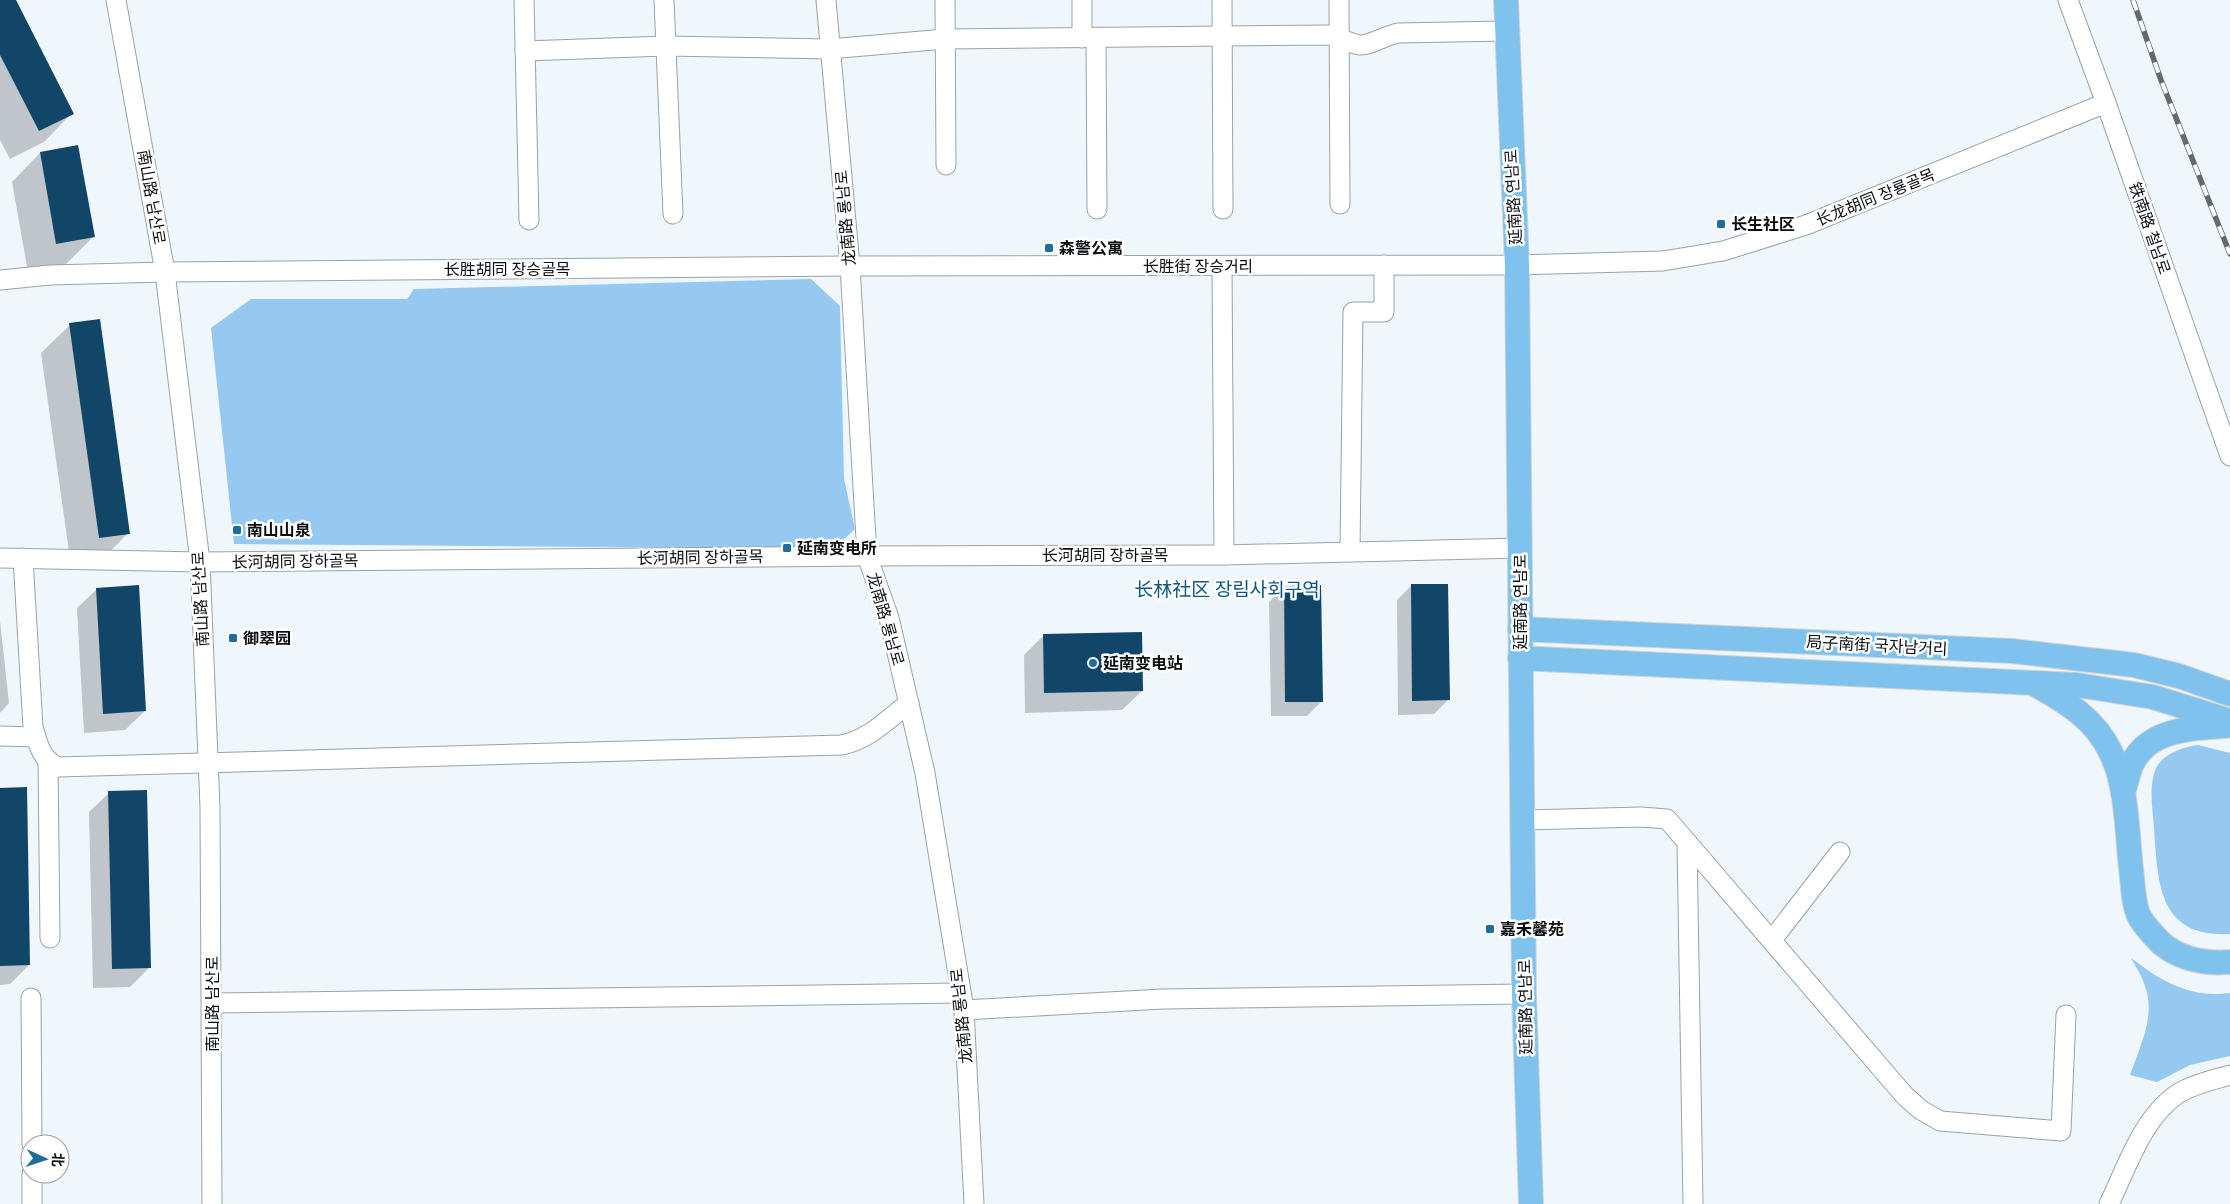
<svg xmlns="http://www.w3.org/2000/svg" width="2230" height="1204" viewBox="0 0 2230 1204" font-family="Karla,'Noto Sans SC','Noto Sans KR',sans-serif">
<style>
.green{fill:#95c9f1}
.shadow{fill:#0003}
.building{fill:#124668}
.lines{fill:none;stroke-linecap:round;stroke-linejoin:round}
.minor-casing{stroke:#98a2a9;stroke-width:21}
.major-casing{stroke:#d3d4d4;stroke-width:26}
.minor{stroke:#fff;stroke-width:19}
.major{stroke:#7fc2ed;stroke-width:24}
.rail-casing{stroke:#64696d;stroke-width:5.5}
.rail{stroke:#fff;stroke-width:4;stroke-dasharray:11;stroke-linecap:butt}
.poi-dot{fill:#1f6d9f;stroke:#fff;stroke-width:2}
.labels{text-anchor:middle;stroke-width:5;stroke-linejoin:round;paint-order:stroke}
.street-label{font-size:16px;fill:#0b0e11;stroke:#fff}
.poi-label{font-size:16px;font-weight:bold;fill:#0b0e11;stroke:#fff;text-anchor:start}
.quarter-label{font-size:19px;fill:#0c5885;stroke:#fff}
</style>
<rect width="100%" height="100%" fill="#eff7fd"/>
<g class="green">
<polygon points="811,279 840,306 844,479 855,529 833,549 234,544 211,328 251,299 407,299 414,289"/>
<path d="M2198,745L2230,753V934C2158,938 2158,883 2154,829C2153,810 2148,786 2156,768C2164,753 2183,747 2198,745Z"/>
<path d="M2131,958C2162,982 2190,998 2230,993V1056L2190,1065L2157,1082L2130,1075C2140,1046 2156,1016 2145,986C2142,976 2136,967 2131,958Z"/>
</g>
<g class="shadow">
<polygon points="0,0 14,0 72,113 44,142 10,159 0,140"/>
<polygon points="40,153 93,237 64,266 28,272 12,182"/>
<polygon points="70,325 128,533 100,562 71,566 41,353"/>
<polygon points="1412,585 1449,699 1434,714 1398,715 1397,600"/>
<polygon points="1284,587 1322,701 1307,716 1271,716 1269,602"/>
<polygon points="97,589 145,711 125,730 84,733 77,608"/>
<polygon points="0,621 9,703 0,713"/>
<polygon points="1044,635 1142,691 1122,710 1025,713 1024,655"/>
<polygon points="0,789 29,965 10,984 0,985"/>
<polygon points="109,793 150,967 130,987 93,988 89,812"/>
</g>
<g class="building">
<polygon points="0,0 16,0 74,114 39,131 0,55"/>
<polygon points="78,145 95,237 56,244 40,152"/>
<polygon points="100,319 130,534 99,538 69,323"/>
<polygon points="1411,584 1448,584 1450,700 1412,701"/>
<polygon points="139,585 146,711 103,714 96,588"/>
<polygon points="1321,585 1323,702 1285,702 1284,586"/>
<polygon points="1142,632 1143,691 1044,693 1043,634"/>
<polygon points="27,787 30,965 0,966 0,788"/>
<polygon points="147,790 151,968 112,969 108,791"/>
</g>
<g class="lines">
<g class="minor-casing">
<g id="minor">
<polyline points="116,0 165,272 200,562 210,807 212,1204"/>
<polyline points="524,0 529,220"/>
<polyline points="664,0 673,214"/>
<polyline points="826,0 850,266 867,556 889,618 925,773 964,1010 974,1204"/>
<polyline points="945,0 946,165"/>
<polyline points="1222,0 1223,209"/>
<polyline points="1339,0 1340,204"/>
<polyline points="2068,0 2106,103 2230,456"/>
<polyline points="1096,37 1097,209"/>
<polyline points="1082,38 1082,0"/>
<path d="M525,51L666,46L829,49L945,39L1329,35C1340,37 1350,44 1360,45C1368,46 1387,35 1398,33L1506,31"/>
<polyline points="1222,266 1224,555"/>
<polyline points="0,280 50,275 165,272 850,266 1517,265 1663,261 1723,251 1806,225 2106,103"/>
<polyline points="1350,551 1353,312 1384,312 1384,265"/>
<polyline points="0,558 200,562 867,556 1224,555 1520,548"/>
<path d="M23,558L33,727C38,744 41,759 58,767L841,745C867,741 888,719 909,703"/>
<polyline points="0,736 36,737"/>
<polyline points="48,763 50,938"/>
<polyline points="1522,820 1641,817 1667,819 1905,1096 1921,1110 1940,1121 2061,1131 2066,1015"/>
<polyline points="1687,842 1693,1204"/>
<polyline points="1772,940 1840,852"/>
<polyline points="31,998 32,1144"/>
<polyline points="212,1003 961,993"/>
<polyline points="964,1010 1163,999 1524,994"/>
<polyline points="32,1174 32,1204"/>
<path d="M2109,1204C2127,1167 2143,1116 2179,1093C2194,1084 2213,1080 2230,1075"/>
</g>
</g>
<g class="major-casing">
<g id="major">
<polyline points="1506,0 1517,265 1524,994 1531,1204"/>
<polyline points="1520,629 2012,651 2134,665 2179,676 2230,694"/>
<polyline points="1520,658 2077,685 2153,697 2230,721"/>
<path d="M2036,685C2067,702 2096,720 2111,753C2128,786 2127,840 2132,877C2133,889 2134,907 2140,918C2146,928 2154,936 2162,944C2182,960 2205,964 2230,962"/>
<path d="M2123,793C2126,784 2128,773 2132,764C2148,729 2192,728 2225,726"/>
</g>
</g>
<use href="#minor" class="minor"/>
<use href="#major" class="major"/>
<g class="rail-casing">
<polyline id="rail" points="2133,0 2161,80 2230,254"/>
</g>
<use href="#rail" class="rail"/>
</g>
<g class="poi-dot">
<rect x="1716" y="219" width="10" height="10" rx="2.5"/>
<rect x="1044" y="243" width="10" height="10" rx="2.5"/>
<rect x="232" y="525" width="10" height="10" rx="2.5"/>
<rect x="782" y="543" width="10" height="10" rx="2.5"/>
<rect x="228" y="633" width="10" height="10" rx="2.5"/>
<circle cx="1093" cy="663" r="5"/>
<rect x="1485" y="924" width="10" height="10" rx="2.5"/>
</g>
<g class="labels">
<g class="street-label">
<text transform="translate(152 197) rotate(80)" y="6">南山路 남산로</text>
<text transform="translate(1513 197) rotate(-93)" y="6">延南路 연남로</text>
<text transform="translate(1875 197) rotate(-22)" y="6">长龙胡同 장룡골목</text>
<text transform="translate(845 218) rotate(-95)" y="6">龙南路 룡남로</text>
<text transform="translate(2150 228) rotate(71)" y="6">铁南路 철남로</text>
<text x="1198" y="272">长胜街 장승거리</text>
<text x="507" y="275">长胜胡同 장승골목</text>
<text x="1105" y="561">长河胡同 장하골목</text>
<text transform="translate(700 557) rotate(-1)" y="6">长河胡同 장하골목</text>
<text transform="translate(295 561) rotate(-1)" y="6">长河胡同 장하골목</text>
<text transform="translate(200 599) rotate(-93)" y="6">南山路 남산로</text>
<text transform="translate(1520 602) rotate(-90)" y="6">延南路 연남로</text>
<text transform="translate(886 619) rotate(74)" y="6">龙南路 룡남로</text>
<text transform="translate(1877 645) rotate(3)" y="6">局子南街 국자남거리</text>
<text transform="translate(212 1004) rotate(-90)" y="6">南山路 남산로</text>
<text transform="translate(1525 1007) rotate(-91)" y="6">延南路 연남로</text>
<text transform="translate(961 1016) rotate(-96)" y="6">龙南路 룡남로</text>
</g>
<g class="poi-label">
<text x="1731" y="230">长生社区</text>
<text x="1059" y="254">森警公寓</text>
<text x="247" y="536">南山山泉</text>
<text x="797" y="554">延南变电所</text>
<text x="243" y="644">御翠园</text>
<text x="1103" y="669">延南变电站</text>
<text x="1500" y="935">嘉禾馨苑</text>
</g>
<g class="quarter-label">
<text x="1227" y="596">长林社区 장림사회구역</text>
</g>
</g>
<g transform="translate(45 1159) rotate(93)"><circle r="24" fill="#ffffff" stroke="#9d9fa0"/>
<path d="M0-4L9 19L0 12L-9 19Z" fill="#1f6d9f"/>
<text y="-8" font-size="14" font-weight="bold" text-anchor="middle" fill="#0b0e11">北</text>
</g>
</svg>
